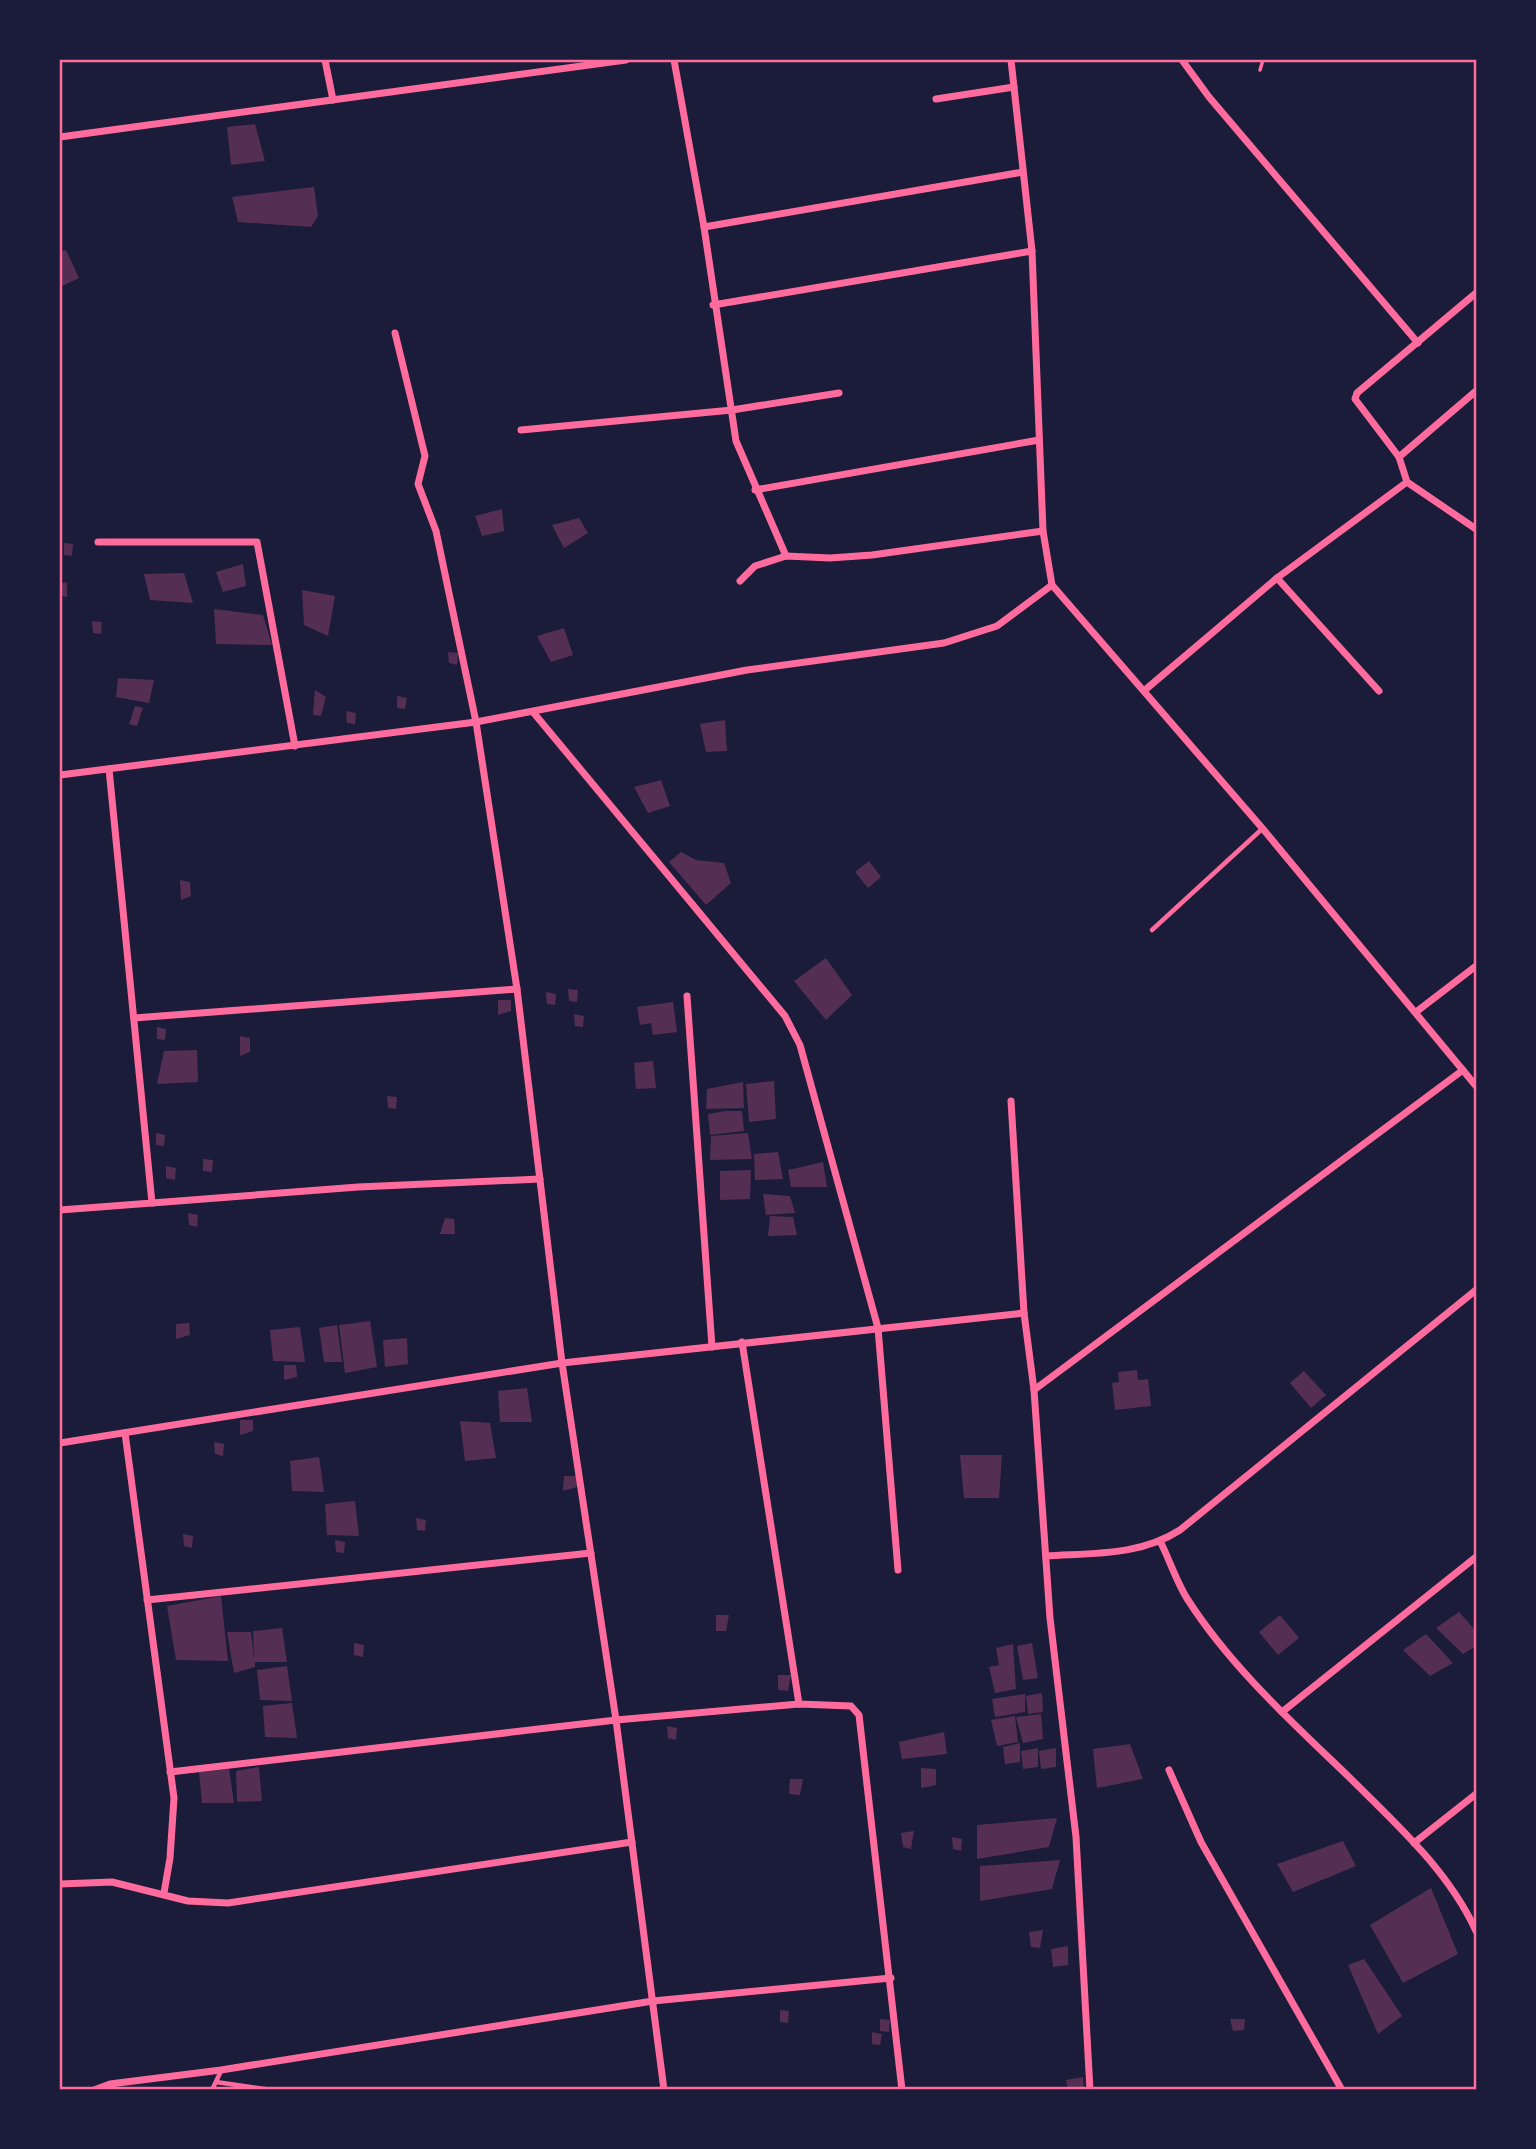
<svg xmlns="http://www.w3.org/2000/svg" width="1536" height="2149" viewBox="0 0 1536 2149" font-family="Poppins,sans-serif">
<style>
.building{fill:#542f53}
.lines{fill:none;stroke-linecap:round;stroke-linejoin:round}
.path{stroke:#ff6b9d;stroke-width:3.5}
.service{stroke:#ff6b9d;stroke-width:4.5}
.minor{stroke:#ff6b9d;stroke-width:7}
.neatline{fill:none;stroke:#ff6b9d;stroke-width:2.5}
</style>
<rect width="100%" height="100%" fill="#1b1b3a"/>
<g class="building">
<polygon points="255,124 265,161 231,165 227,127"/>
<polygon points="314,187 318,216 311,227 238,222 232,197"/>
<polygon points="66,250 79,278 60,287 60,251"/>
<polygon points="502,509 504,531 482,536 475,516"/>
<polygon points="579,518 588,533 564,548 552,525"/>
<polygon points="64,543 73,544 72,556 64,555"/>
<polygon points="243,564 246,586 223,592 216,572"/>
<polygon points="184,573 193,603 150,600 144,574"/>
<polygon points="67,582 67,597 60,596 60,584"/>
<polygon points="302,590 335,596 328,636 304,625"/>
<polygon points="214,609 263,615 272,645 216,644"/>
<polygon points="92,621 102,622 101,634 93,633"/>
<polygon points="564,628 573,655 551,662 537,636"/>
<polygon points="448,652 458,653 457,665 449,663"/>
<polygon points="118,678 154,680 149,703 116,697"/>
<polygon points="315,690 326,697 321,716 313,715"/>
<polygon points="397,696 407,698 405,709 397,708"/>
<polygon points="135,706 143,708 137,726 129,724"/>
<polygon points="346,711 356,713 355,724 347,723"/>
<polygon points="725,720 727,751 706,752 700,724"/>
<polygon points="661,780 670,806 648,813 634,787"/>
<polygon points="681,852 696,860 724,863 731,883 706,905 669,862"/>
<polygon points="869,861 881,877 868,888 855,872"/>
<polygon points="180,880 190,882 191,896 181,900"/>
<polygon points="826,958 852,995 826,1020 794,981"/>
<polygon points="568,989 578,990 577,1002 569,1001"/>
<polygon points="546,992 556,994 555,1005 547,1004"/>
<polygon points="498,1000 511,1000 511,1011 498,1015"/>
<polygon points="673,1002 677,1032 653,1035 651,1023 640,1025 637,1007"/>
<polygon points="574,1014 584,1016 583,1027 575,1026"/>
<polygon points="157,1027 166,1029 165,1040 157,1039"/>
<polygon points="240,1036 250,1038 250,1052 240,1056"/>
<polygon points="197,1050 198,1082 157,1084 164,1051"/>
<polygon points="653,1061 656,1088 636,1089 634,1063"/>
<polygon points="774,1081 776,1119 749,1122 746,1084"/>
<polygon points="743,1082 744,1108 706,1109 707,1089"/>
<polygon points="387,1096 397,1097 396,1109 388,1108"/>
<polygon points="725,1111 742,1111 744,1131 710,1135 708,1114"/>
<polygon points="156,1133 165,1135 164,1146 156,1145"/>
<polygon points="748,1133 752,1159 710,1160 711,1136"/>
<polygon points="778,1152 783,1179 755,1180 754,1154"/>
<polygon points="203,1159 213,1160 212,1172 203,1171"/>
<polygon points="823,1162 827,1187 791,1187 788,1170"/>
<polygon points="166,1166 176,1168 175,1180 166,1178"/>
<polygon points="751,1170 750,1199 720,1200 720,1171"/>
<polygon points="763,1194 790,1196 795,1213 766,1215"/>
<polygon points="188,1213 198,1215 197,1227 189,1225"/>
<polygon points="770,1216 793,1217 797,1235 768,1236"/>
<polygon points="445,1218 454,1219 455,1234 440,1234"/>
<polygon points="370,1321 377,1367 345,1373 339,1325"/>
<polygon points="189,1323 190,1335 176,1339 176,1324"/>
<polygon points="337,1325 342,1362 324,1362 319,1328"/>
<polygon points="300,1327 305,1362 273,1361 270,1330"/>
<polygon points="407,1338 408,1364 385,1367 383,1340"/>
<polygon points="284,1365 296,1365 297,1377 284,1380"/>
<polygon points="1137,1370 1138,1380 1148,1379 1151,1406 1115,1410 1112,1383 1119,1382 1118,1372"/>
<polygon points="1304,1371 1326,1395 1311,1408 1290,1383"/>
<polygon points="527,1388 532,1422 500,1422 498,1391"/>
<polygon points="240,1420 253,1420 253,1431 240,1435"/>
<polygon points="460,1421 490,1423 496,1458 465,1461"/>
<polygon points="214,1442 224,1444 223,1456 215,1454"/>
<polygon points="960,1455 1002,1455 999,1498 964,1498"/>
<polygon points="319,1457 324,1492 292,1491 290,1461"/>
<polygon points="564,1476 577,1476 577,1487 563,1491"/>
<polygon points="355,1501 359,1536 327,1535 325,1504"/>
<polygon points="416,1518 426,1520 425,1531 417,1530"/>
<polygon points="183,1534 193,1536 192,1548 184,1546"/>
<polygon points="335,1540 345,1542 344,1553 336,1552"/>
<polygon points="221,1596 228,1661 176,1660 167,1606"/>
<polygon points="1459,1612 1476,1631 1476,1646 1463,1654 1436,1628"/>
<polygon points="716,1615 729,1615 726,1631 716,1631"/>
<polygon points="1280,1615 1299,1638 1278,1655 1259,1632"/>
<polygon points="282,1628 287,1662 255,1662 255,1667 234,1673 227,1632 251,1632 254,1659 253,1631"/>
<polygon points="1426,1634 1453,1663 1430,1676 1403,1650"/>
<polygon points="354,1643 364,1645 363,1657 354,1655"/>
<polygon points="1032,1643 1038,1678 1023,1680 1017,1646"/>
<polygon points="1013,1644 1016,1689 995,1693 989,1667 999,1665 996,1648"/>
<polygon points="287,1666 292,1701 260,1700 257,1670"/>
<polygon points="778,1675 791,1675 788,1691 778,1690"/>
<polygon points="1042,1693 1043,1712 1028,1714 1026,1696"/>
<polygon points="1025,1694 1025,1712 995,1717 992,1699"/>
<polygon points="292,1703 297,1738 265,1737 263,1706"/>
<polygon points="1041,1714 1043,1739 1023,1743 1016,1717"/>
<polygon points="1015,1716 1018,1742 997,1746 991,1720"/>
<polygon points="667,1726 677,1728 676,1740 668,1738"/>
<polygon points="944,1732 947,1754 902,1759 899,1742"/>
<polygon points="1020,1743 1020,1762 1005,1764 1003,1747"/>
<polygon points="1130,1744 1143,1779 1097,1788 1093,1749"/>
<polygon points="1038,1748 1038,1767 1023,1769 1021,1751"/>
<polygon points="1056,1748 1056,1767 1041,1769 1039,1751"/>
<polygon points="259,1767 262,1801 237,1802 236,1771"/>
<polygon points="921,1768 936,1769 936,1785 921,1788"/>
<polygon points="229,1769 234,1803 202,1803 199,1772"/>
<polygon points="790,1779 803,1779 800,1795 789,1794"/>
<polygon points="1057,1818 1049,1847 977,1859 977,1825"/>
<polygon points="914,1831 911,1849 903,1847 901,1833"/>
<polygon points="952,1837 962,1839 961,1851 953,1849"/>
<polygon points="1343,1841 1356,1866 1293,1892 1277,1864"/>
<polygon points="1060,1860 1052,1889 980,1901 980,1866"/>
<polygon points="1431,1888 1458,1954 1403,1983 1370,1925"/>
<polygon points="1043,1930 1040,1948 1031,1947 1029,1932"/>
<polygon points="1068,1946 1068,1965 1053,1967 1051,1949"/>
<polygon points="1364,1959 1402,2016 1378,2034 1348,1965"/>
<polygon points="780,2010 789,2011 788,2023 780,2022"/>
<polygon points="880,2019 890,2020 889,2032 880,2031"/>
<polygon points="1230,2019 1245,2019 1244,2030 1233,2031"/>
<polygon points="872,2032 882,2034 880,2045 872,2044"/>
<polygon points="1083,2077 1084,2090 1068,2090 1066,2080"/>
</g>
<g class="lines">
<polyline class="path" points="1260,70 1263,60"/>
<g class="service">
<polyline points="1152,930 1262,829"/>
<polyline points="216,2082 272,2090"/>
<polyline points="212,2090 221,2071"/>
</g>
<g class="minor">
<polyline points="325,60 333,100"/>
<polyline points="674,60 704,227 736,441 786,556"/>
<polyline points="1011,60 1032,251 1043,531 1052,585 1263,829 1476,1086"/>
<polyline points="1182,60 1209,97 1418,343"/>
<polyline points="936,99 1014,87"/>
<polyline points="60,137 626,60"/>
<polyline points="704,227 1023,172"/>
<polyline points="1476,293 1357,393 1355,399 1399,457 1407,482 1476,529"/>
<polyline points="713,305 1032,251"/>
<polyline points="395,333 425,456 418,484 436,531 476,722 517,989 562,1363 616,1720 664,2090"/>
<polyline points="521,430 732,410 839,393"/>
<polyline points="1399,457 1476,391"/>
<polyline points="755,490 1039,440"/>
<polyline points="98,542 257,542 295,746"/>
<polyline points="1277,578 1379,691"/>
<polyline points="740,581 755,566 786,556 830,558 872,555 1043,531"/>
<polyline points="1145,690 1277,578 1407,482"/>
<polyline points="533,712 785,1016 800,1045 878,1328 898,1570"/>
<polyline points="60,775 476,722 747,670 944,643 997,626 1052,585"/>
<polyline points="687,996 712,1347"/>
<polyline points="1416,1012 1476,966"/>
<polyline points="134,1018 517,989"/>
<polyline points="1011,1101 1024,1313 1034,1390 1050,1618 1076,1837 1090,2090"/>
<polyline points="152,1203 358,1187 540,1179"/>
<polyline points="60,1210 152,1203 109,769"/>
<polyline points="742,1342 799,1704"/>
<polyline points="1034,1390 1463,1070"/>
<polyline points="125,1433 174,1798 170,1858 164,1893"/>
<polyline points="60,1443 562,1363 1024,1313"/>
<path d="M1161,1543C1170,1561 1177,1583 1188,1600C1231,1667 1292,1722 1349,1777C1396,1824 1448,1870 1476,1931"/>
<path d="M1046,1556C1092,1553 1140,1556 1180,1530L1476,1290"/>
<polyline points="147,1600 591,1553"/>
<polyline points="1282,1712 1476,1557"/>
<polyline points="1169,1770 1201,1842 1342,2090"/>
<polyline points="170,1772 616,1720 799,1704 851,1706 859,1715 902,2090"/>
<polyline points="1414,1843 1476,1794"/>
<polyline points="60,1884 112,1882 188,1901 228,1903 632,1842"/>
<polyline points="94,2090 110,2084 221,2070 653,2001 891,1978"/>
</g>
</g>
<rect width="1536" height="2149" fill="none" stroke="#1b1b3a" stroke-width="122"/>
<rect x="61" y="61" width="1414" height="2027" class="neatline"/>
</svg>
